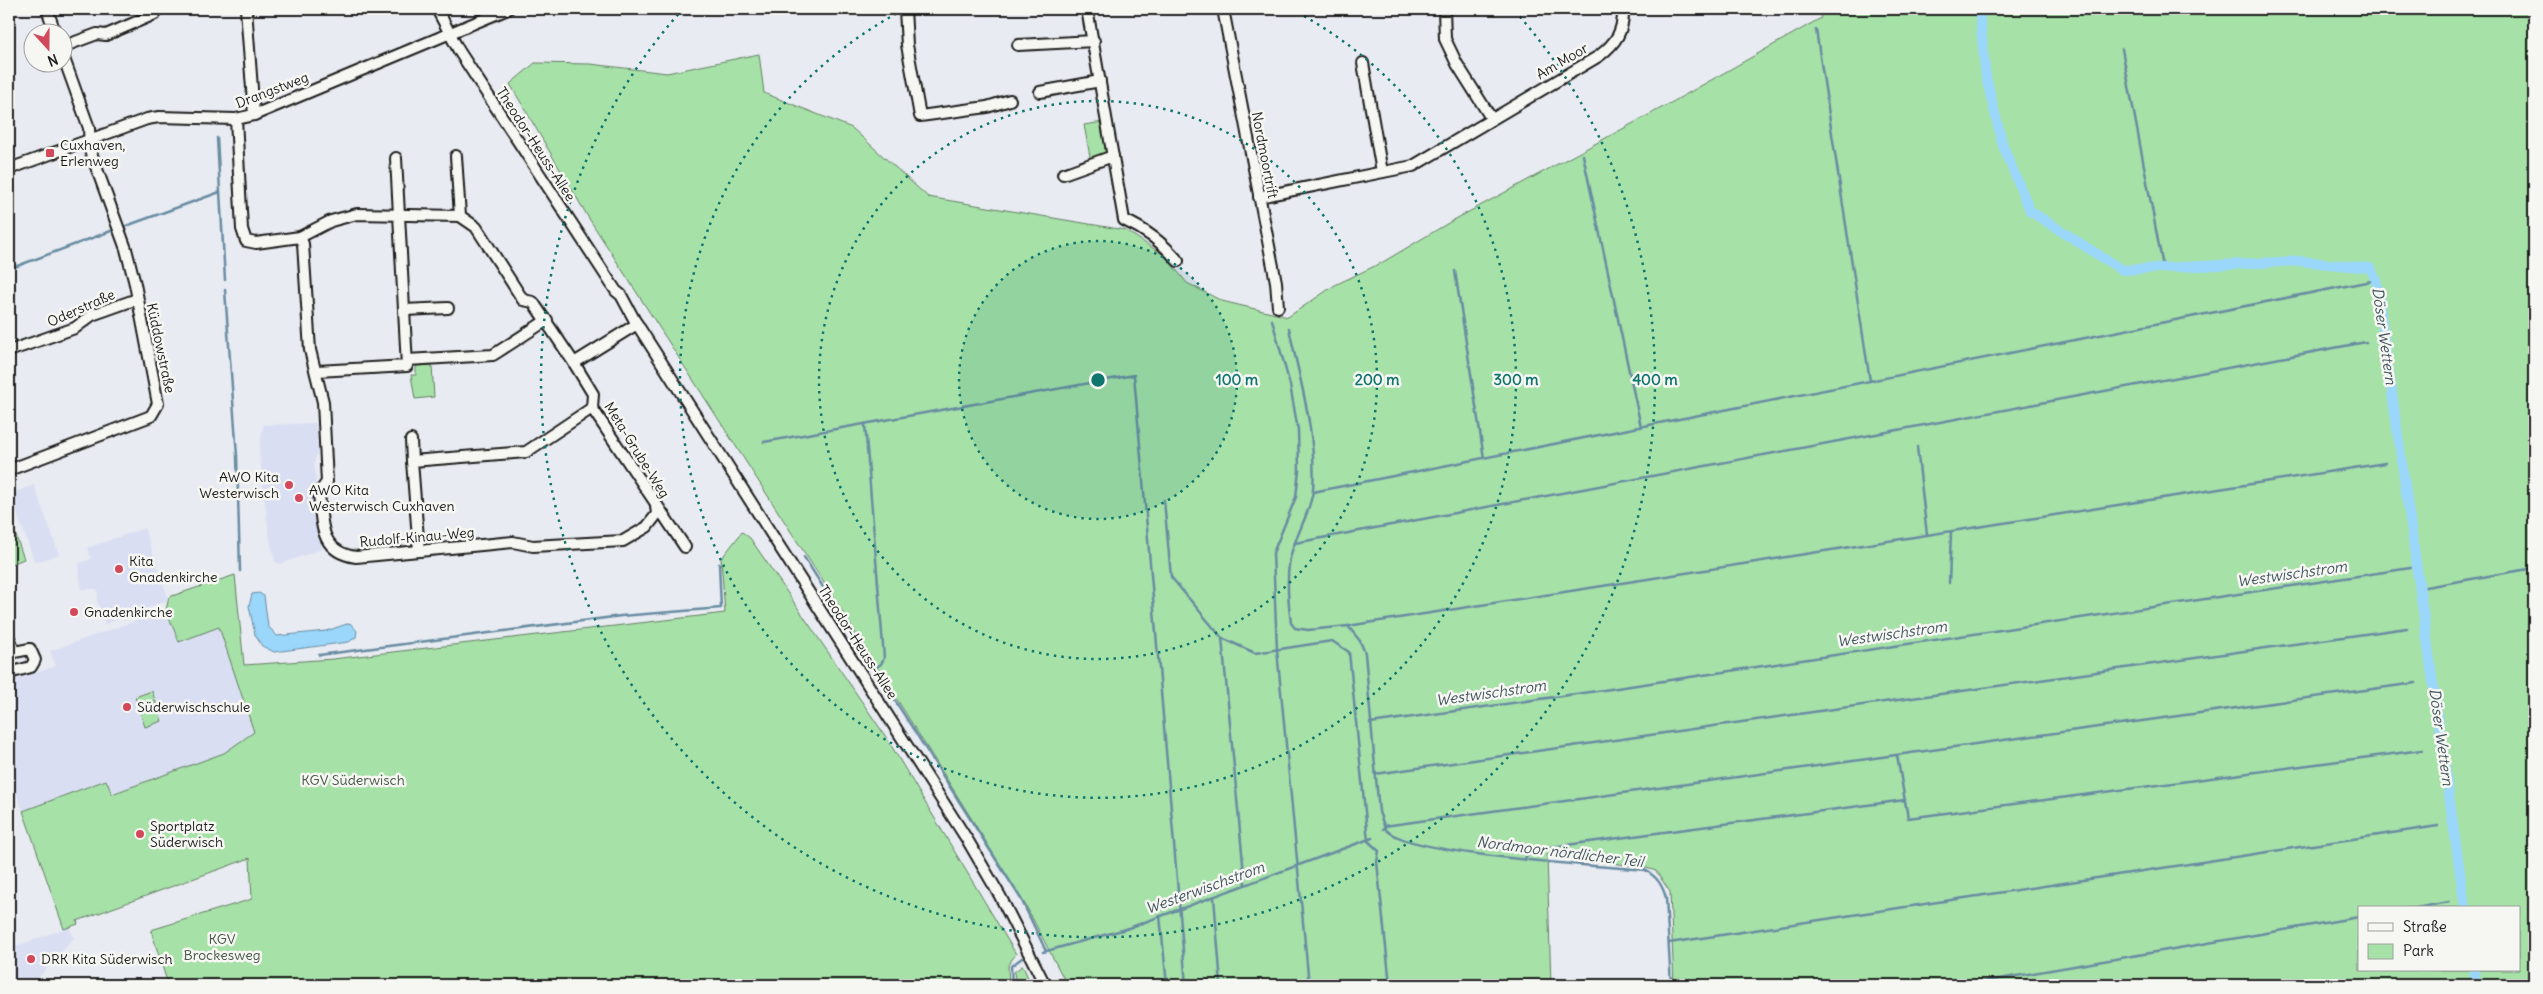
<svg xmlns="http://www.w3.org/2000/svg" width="2543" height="994" viewBox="0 0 2543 994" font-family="Delius,sans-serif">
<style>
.built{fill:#d9def2}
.green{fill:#a6e1a7;stroke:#617e62;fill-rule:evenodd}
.water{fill:#9ad7fb;stroke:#688ca2}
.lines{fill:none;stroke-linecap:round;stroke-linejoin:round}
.stream{stroke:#688ca2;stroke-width:2.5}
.canal{stroke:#9ad7fb;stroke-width:10}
.minor-casing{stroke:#1c1c1c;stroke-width:14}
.minor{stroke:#f6f6f2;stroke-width:10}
.ring{fill:none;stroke:#0f766e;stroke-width:2.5;stroke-dasharray:2.5 5}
.poi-dot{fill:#d1495b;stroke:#f6f6f2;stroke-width:2}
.labels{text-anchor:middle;stroke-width:5;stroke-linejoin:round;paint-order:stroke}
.street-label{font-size:14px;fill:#1c1c1c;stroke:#f6f6f2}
.poi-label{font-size:14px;fill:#1c1c1c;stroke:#f6f6f2;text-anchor:start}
.park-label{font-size:14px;fill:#455746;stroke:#f6f6f2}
.water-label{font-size:15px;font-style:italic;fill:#42545f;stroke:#f6f6f2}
.centre{fill:#0f766e;stroke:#f6f6f2;stroke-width:2.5}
.ring-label{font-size:15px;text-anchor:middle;font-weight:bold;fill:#0f766e;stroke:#f6f6f2;stroke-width:5;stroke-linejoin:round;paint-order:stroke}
</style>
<rect width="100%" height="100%" fill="#e9ebf2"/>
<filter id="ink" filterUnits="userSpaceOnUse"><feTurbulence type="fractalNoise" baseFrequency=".02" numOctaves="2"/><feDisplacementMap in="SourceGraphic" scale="10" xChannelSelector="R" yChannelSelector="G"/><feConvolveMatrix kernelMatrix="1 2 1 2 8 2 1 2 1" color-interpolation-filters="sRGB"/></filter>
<g filter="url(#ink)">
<g class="built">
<polygon points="316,423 318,451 314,462 322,549 280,564 275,562 269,535 259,451 263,425"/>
<polygon points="34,485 59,554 35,563 10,494"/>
<polygon points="144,528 169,600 105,624 97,600 98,594 97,589 81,589 79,563 91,559 87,548"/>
<polygon points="166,610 180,642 219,626 254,732 224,753 112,794 106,780 23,811 9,775 9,682 56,666 50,651"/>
<polygon points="69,927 74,938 32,985 9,985 9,949"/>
</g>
<g class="green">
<path d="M1820,9H2534V985H1674L1670,892L1656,871L1643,867L1547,855L1551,985H1067L1026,906L835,600L588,217L510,84L535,63L590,64L667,73L759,54L764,93L852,128L928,197L1125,230L1165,256L1187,283L1222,301L1288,317L1335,285L1383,262L1450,222L1667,105L1821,18L1818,10ZM2359,908H2519V970H2359Z"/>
<polygon points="1103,122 1108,147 1105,156 1091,162 1084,125"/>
<polygon points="432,365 434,397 415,399 411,375 416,375 416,366"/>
<polygon points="9,516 24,559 9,565"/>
<polygon points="742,532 750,538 886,737 1016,954 1008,965 1009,985 168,985 151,930 252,899 250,858 77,921 78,924 64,929 23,811 106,780 112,794 224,753 254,732 219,627 179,642 166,610 169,597 235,575 244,665 333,659 725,613 721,559"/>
<polygon points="152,691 162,721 145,727 135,697"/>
<polygon points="1022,966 1023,966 1031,985 1016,985 1014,972"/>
</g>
<polygon class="water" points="259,593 264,596 268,626 277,636 326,631 350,623 357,631 356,637 349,642 274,652 262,646 255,635 249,606 252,594"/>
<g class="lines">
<g class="stream">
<polyline points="1816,30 1870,381"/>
<polyline points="2122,49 2163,267"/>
<polyline points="217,138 225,280"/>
<polyline points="1583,155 1641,427"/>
<polyline points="126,226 220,192"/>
<polyline points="9,269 111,231"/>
<polyline points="1455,271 1484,458"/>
<polyline points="225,290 237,456 240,571"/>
<polyline points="1272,320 1290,385 1298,430 1299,470 1296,497 1273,553 1277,650 1309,985"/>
<path d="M1289,328C1300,382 1317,434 1313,490C1311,510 1298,531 1292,551C1285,572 1288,601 1291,623L1295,628L1308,630L1348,626L1360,641L1365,653L1379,812L1385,828L1383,829"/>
<polyline points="865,424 884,658 881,664 875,668"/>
<polyline points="764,442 1134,375 1186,985"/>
<polyline points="1917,447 1927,535"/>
<polyline points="1313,492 2376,280"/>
<polyline points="1164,500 1171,577 1222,638 1255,653 1332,641 1349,652 1368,841 1379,851 1377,862 1390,985"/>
<polyline points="1295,543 2366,342"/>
<polyline points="804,557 1021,899 1046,951"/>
<polyline points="1949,583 1951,532"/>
<polyline points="2420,588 2534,568"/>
<polyline points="1348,626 2385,463"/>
<polyline points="1222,638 1245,885"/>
<polyline points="319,655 621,616 721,608 719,564"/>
<polyline points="1370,723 1604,690 2417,567"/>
<polyline points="1897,755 1908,818 2422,750"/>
<polyline points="1375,774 2407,628"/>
<polyline points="1384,826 2416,683"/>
<path d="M1385,828C1400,855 1605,866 1645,870C1657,877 1662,884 1666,898L1671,985"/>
<polyline points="1525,859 1527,854 1544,848 1905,800"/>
<polyline points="1214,897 1221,985"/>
<polyline points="2416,908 2449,902"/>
<polyline points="1160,916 1167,985"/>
<polyline points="1669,943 2438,826"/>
<polyline points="1043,952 1126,929 1372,838"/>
<polyline points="1012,985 1011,966 1022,958"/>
<polyline points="1964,985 2359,917"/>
<polyline points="2431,985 2444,983"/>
</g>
<g class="canal">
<polyline points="1979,9 1986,77 2003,146 2030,211 2122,270 2299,261 2370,268 2376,280 2465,908"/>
<polyline points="2474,970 2476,985"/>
</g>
<g class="minor-casing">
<g id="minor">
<polyline points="47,9 55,32"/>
<polyline points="246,9 254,115"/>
<polyline points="437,9 459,51 616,291 621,295 635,321 968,841 1000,896 1045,985"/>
<polyline points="905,9 907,45 920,116 987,107 1010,100"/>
<path d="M1087,9L1124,220C1144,229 1164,244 1178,261"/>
<polyline points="1223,9 1276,282 1278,307"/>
<polyline points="1444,9 1445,39 1457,64 1491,118"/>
<polyline points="1018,45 1094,41"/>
<polyline points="62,47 97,34 106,35 155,14 155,9"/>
<polyline points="1363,63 1382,172"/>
<polyline points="1040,92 1100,81"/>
<polyline points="236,119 242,229 246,241 256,243 300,237 331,221 357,214 460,216 476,227 523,300 533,302 574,363 637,324"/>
<polyline points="456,156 460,216"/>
<polyline points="9,169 147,119 159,117 236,119 254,115 508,9"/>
<polyline points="1063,174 1113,156"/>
<path d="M1259,197L1413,166L1599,56C1616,43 1624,31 1623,9"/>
<path d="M300,237L303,244L310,350L323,402L327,482L319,493C322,522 319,552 356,557L513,542L533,546L623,541L647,527L657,514L656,506"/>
<polyline points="404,310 448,308"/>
<polyline points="9,351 75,328 92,315 137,299"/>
<polyline points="407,360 493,355 547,320"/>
<polyline points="574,363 593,394 592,408 685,547"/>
<polyline points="317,371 407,366 396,158"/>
<polyline points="411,440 412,461"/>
<polyline points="9,470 151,416 158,404 135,284 126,249 90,150 89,128 62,53"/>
<polyline points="419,551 412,461 526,452 592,408"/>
<polyline points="9,638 14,651"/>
<polyline points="9,653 30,649 35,660 31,667 9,673"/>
</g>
</g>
<use href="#minor" class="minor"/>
</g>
</g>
<circle cx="1098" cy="380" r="139" fill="#0f766e" fill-opacity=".12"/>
<g class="ring">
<circle cx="1098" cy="380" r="139"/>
<circle cx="1098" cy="380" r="279"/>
<path d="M1291 9A418 418 0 1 1 905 9"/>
<path d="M1515 11A557 557 0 1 1 681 11"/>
</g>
<g class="poi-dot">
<rect x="45" y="148" width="10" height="10" rx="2.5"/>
<circle cx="289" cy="485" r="5"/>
<circle cx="299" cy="498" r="5"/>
<circle cx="119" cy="569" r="5"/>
<circle cx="74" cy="612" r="5"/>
<circle cx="127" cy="707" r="5"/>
<circle cx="140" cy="834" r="5"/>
<circle cx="31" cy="959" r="5"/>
</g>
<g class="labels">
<g class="street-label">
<text transform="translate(1562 61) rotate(-30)" y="5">Am Moor</text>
<text transform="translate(272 90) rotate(-21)" y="5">Drangstweg</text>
<text transform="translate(536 144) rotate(57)" y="5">Theodor-Heuss-Allee</text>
<text transform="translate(1265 155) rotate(79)" y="5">Nordmoortrift</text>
<text transform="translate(81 308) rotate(-24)" y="5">Oderstraße</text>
<text transform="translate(161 348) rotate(78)" y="5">Küddowstraße</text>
<text transform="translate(637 450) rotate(58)" y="5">Meta-Grube-Weg</text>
<text transform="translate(417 537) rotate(-5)" y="5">Rudolf-Kinau-Weg</text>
<text transform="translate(858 642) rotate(57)" y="5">Theodor-Heuss-Allee</text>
</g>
<g class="poi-label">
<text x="60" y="150">Cuxhaven,<tspan x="60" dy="16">Erlenweg</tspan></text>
<text x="279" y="482" text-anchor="end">AWO Kita<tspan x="279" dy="16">Westerwisch</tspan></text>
<text x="309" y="495">AWO Kita<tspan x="309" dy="16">Westerwisch Cuxhaven</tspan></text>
<text x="129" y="566">Kita<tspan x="129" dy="16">Gnadenkirche</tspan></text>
<text x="84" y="617">Gnadenkirche</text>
<text x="137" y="712">Süderwischschule</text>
<text x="150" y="831">Sportplatz<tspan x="150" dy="16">Süderwisch</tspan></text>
<text x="41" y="964">DRK Kita Süderwisch</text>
</g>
<g class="park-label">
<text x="353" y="785">KGV Süderwisch</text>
<text x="222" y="944">KGV<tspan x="222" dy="16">Brockesweg</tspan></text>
</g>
<g class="water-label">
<text transform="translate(2384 336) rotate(82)" y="5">Döser Wettern</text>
<text transform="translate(2292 574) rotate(-8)" y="5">Westwischstrom</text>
<text transform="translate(1892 634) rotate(-8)" y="5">Westwischstrom</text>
<text transform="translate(1491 693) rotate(-8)" y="5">Westwischstrom</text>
<text transform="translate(2441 737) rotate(82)" y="5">Döser Wettern</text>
<text transform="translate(1560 852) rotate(7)" y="5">Nordmoor nördlicher Teil</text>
<text transform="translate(1205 888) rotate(-20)" y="5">Westerwischstrom</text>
</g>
</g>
<circle cx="1098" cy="380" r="8" class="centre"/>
<g class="ring-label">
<text x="1237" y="385">100 m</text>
<text x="1377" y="385">200 m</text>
<text x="1516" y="385">300 m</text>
<text x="1655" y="385">400 m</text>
</g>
<rect width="2543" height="994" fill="none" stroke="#f6f6f2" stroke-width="30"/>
<rect x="15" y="15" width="2513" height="964" fill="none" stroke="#1c1c1c" stroke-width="2" filter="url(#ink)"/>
<rect x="2358" y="906" width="162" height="65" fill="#f6f6f2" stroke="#9f9f9c"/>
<rect x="2368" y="923" width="25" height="8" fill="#f6f6f2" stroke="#9f9f9c"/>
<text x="2403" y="932" font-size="15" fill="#1c1c1c">Straße</text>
<rect x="2368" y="944" width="25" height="15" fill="#a6e1a7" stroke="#9f9f9c"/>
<text x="2403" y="956" font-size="15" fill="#1c1c1c">Park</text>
<g transform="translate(48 48) rotate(159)"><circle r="24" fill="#f6f6f2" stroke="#9f9f9c"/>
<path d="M0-4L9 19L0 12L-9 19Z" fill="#d1495b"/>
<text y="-8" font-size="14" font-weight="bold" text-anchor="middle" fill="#1c1c1c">N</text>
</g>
</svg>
